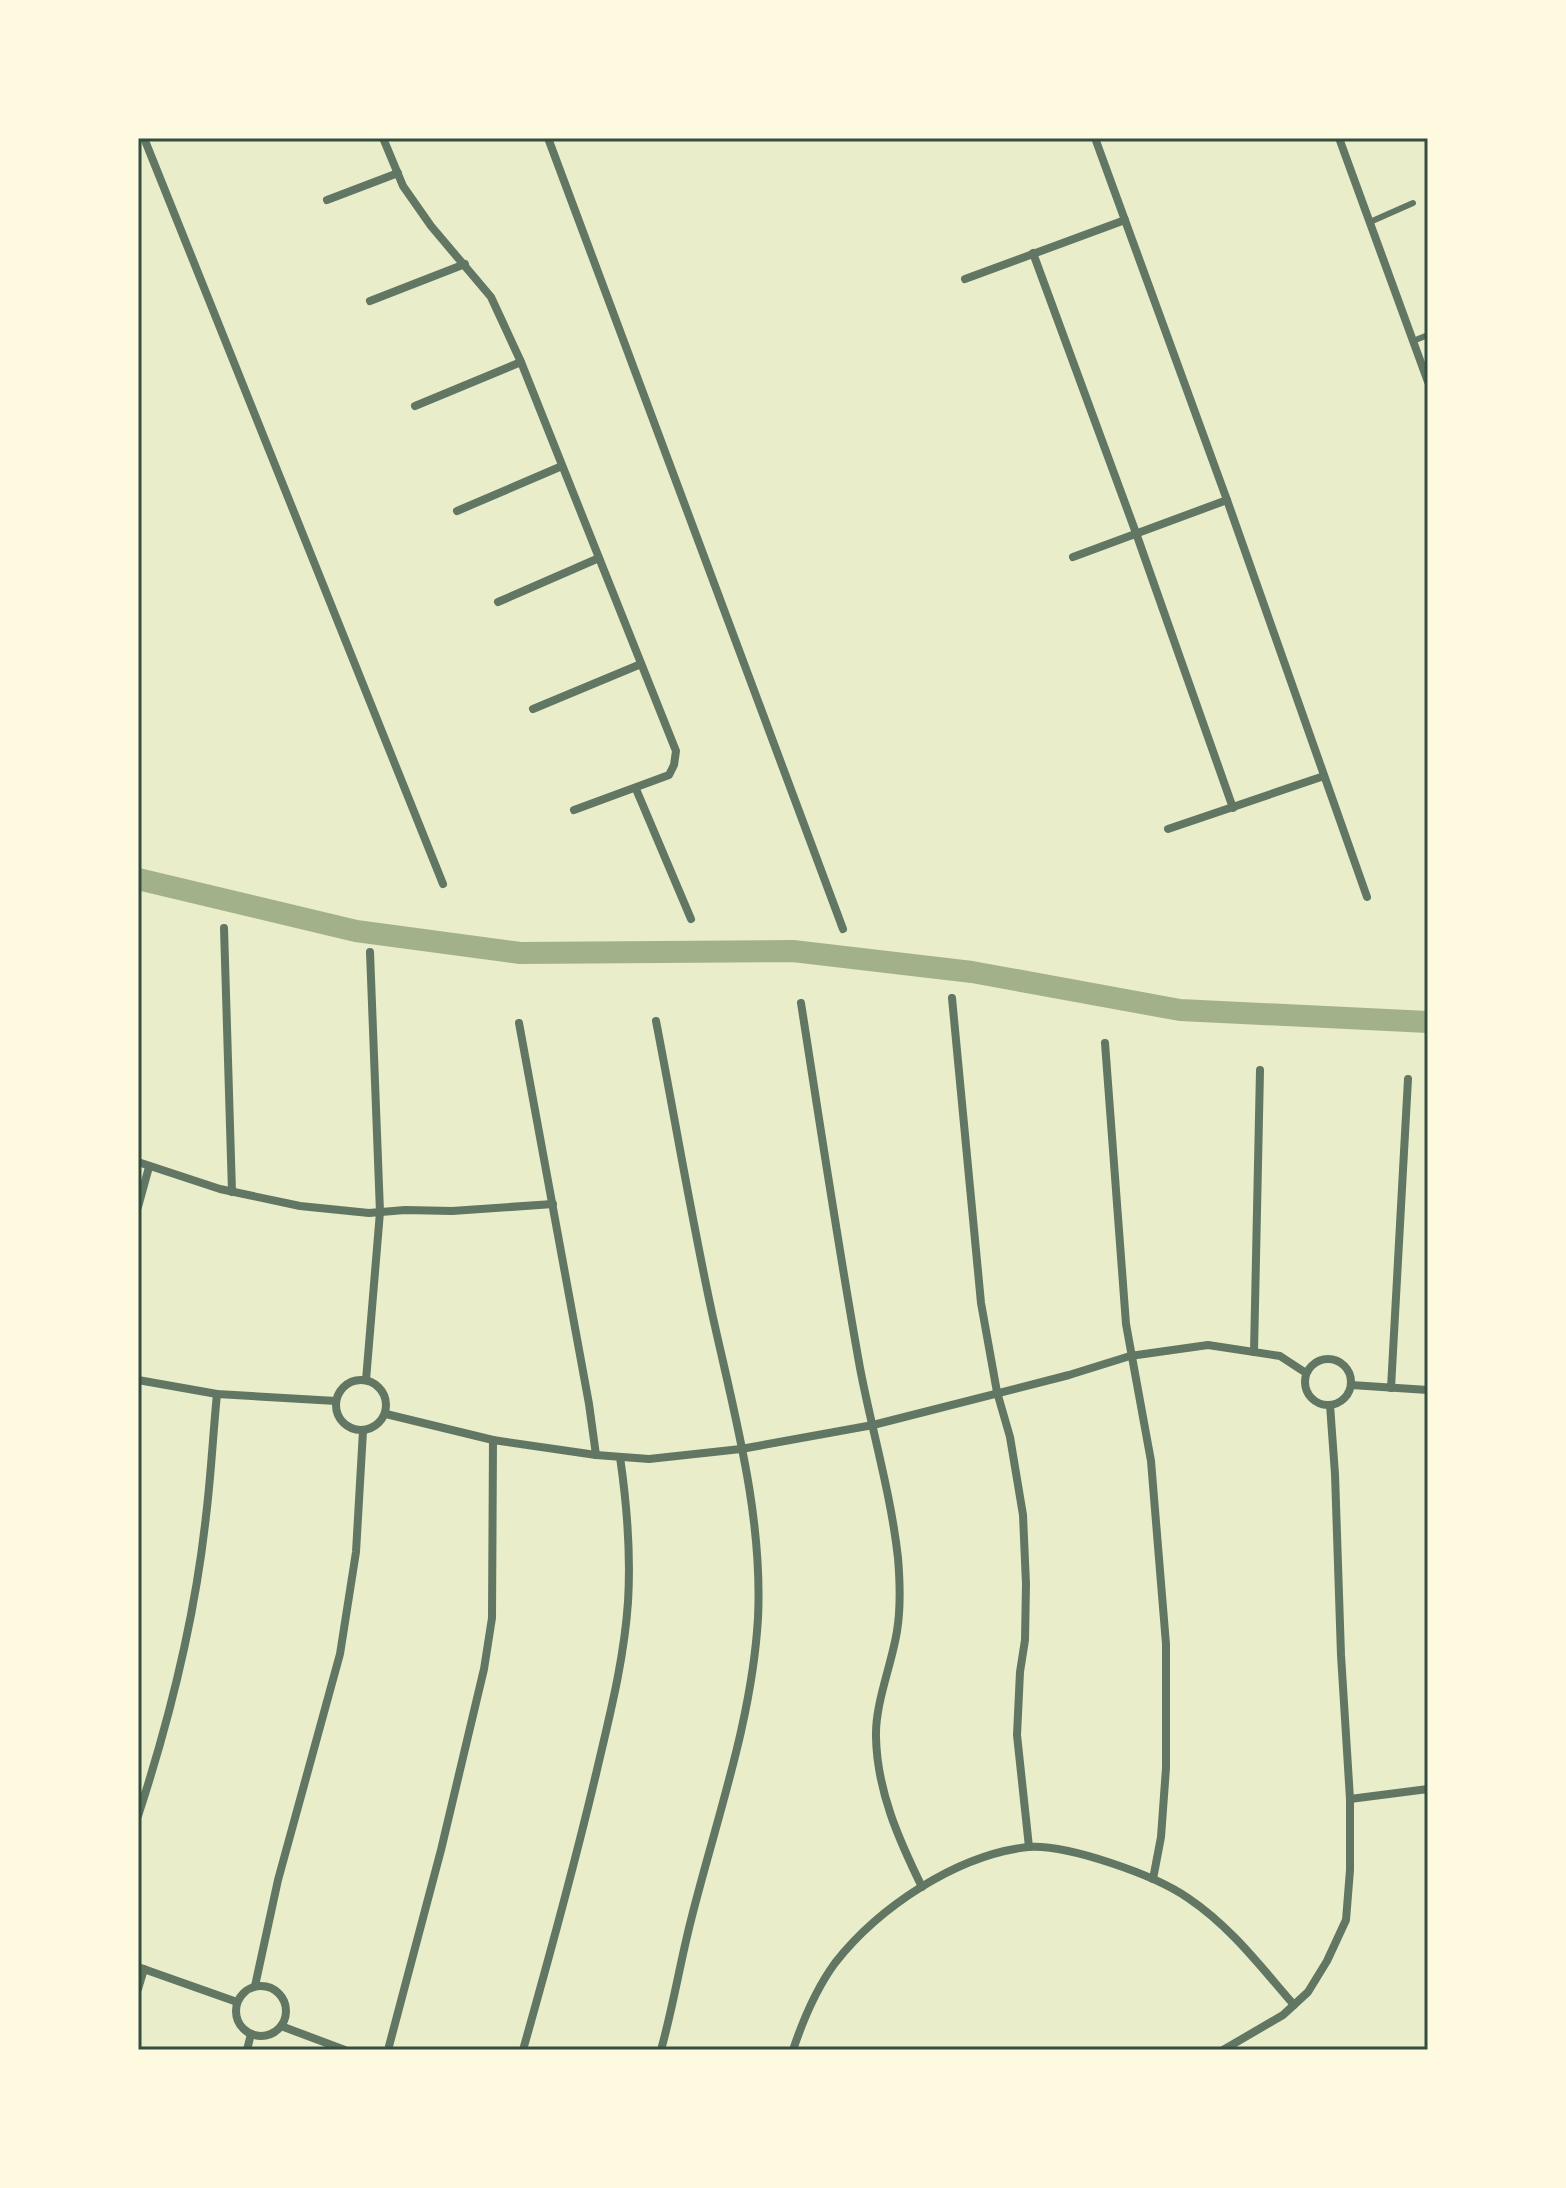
<svg xmlns="http://www.w3.org/2000/svg" width="1566" height="2188" viewBox="0 0 1566 2188" font-family="'Fira Sans Condensed',sans-serif">
<style>
.lines{fill:none;stroke-linecap:round;stroke-linejoin:round}
.canal{stroke:#a3b18a;stroke-width:22}
.service{stroke:#617663;stroke-width:6}
.minor{stroke:#617663;stroke-width:8}
.neatline{fill:none;stroke:#344e41;stroke-width:3}
</style>
<rect width="100%" height="100%" fill="#e9edc9"/>
<g class="lines">
<polyline class="canal" points="138,879 356,931 520,953 793,951 972,972 1180,1010 1428,1022"/>
<g class="service">
<polyline points="1370,222 1413,203"/>
<polyline points="1413,341 1428,335"/>
</g>
<g class="minor">
<polyline points="144,138 443,884"/>
<polyline points="383,138 403,186 431,226 491,297 521,362 676,751 674,765 669,775 574,810"/>
<polyline points="548,138 843,929"/>
<polyline points="1095,138 1227,500 1367,897"/>
<polyline points="1339,138 1428,382"/>
<polyline points="327,200 398,173"/>
<polyline points="1033,253 1136,533 1233,808"/>
<polyline points="965,279 1125,220"/>
<polyline points="370,301 465,264"/>
<polyline points="415,406 521,362"/>
<polyline points="457,511 562,466"/>
<polyline points="1073,557 1227,500"/>
<polyline points="498,602 599,558"/>
<polyline points="533,709 641,664"/>
<polyline points="636,789 691,919"/>
<polyline points="1168,829 1324,776"/>
<polyline points="224,928 232,1192"/>
<polyline points="952,998 981,1303 997,1392 1010,1437 1023,1515 1026,1584 1025,1640 1020,1672 1017,1735 1029,1847"/>
<path d="M801,1003C820,1124 838,1246 860,1368C872,1431 891,1494 898,1558C900,1582 901,1607 897,1631C892,1664 875,1703 876,1737C877,1791 899,1840 922,1887"/>
<path d="M656,1021C675,1119 691,1216 712,1313C734,1413 763,1515 758,1618C752,1721 716,1820 691,1920C680,1963 673,2007 661,2050"/>
<polyline points="519,1023 589,1404 596,1455"/>
<polyline points="1105,1043 1126,1324 1151,1461 1166,1644 1166,1768 1161,1837 1153,1879"/>
<polyline points="138,1162 220,1189 300,1206 369,1213 405,1210 452,1211 553,1204"/>
<polyline points="138,1207 149,1167"/>
<polyline points="1254,1352 1260,1070"/>
<circle cx="1328" cy="1382" r="23"/>
<circle cx="361" cy="1405" r="25"/>
<polyline points="138,1380 217,1394 336,1401"/>
<polyline points="366,1380 380,1212 370,952"/>
<polyline points="1351,1385 1428,1390"/>
<polyline points="1391,1388 1408,1079"/>
<polyline points="386,1414 493,1440 596,1455 649,1459 741,1449 873,1425 1069,1375 1130,1356 1208,1345 1280,1356 1306,1373"/>
<polyline points="1350,1799 1428,1789"/>
<path d="M138,1816C170,1718 195,1618 206,1516C211,1476 213,1434 217,1394"/>
<polyline points="138,1967 237,2002"/>
<polyline points="255,1986 278,1880 340,1654 356,1552 363,1431"/>
<circle cx="261" cy="2011" r="25"/>
<polyline points="138,1989 144,1969"/>
<polyline points="281,2026 345,2050"/>
<polyline points="247,2050 251,2034"/>
<polyline points="388,2050 441,1850 484,1669 492,1618 493,1440"/>
<path d="M523,2050C549,1958 574,1867 596,1774C609,1718 624,1661 628,1602C631,1553 627,1505 620,1457"/>
<path d="M793,2050C803,2020 816,1989 835,1963C878,1908 956,1855 1028,1847C1067,1844 1155,1875 1188,1898C1231,1927 1260,1966 1294,2005"/>
<polyline points="1223,2050 1283,2015 1308,1992 1327,1961 1346,1920 1350,1870 1350,1799 1341,1655 1335,1474 1330,1405"/>
</g>
</g>
<rect width="1566" height="2188" fill="none" stroke="#fefae0" stroke-width="280"/>
<rect x="140" y="140" width="1286" height="1908" class="neatline"/>
</svg>
